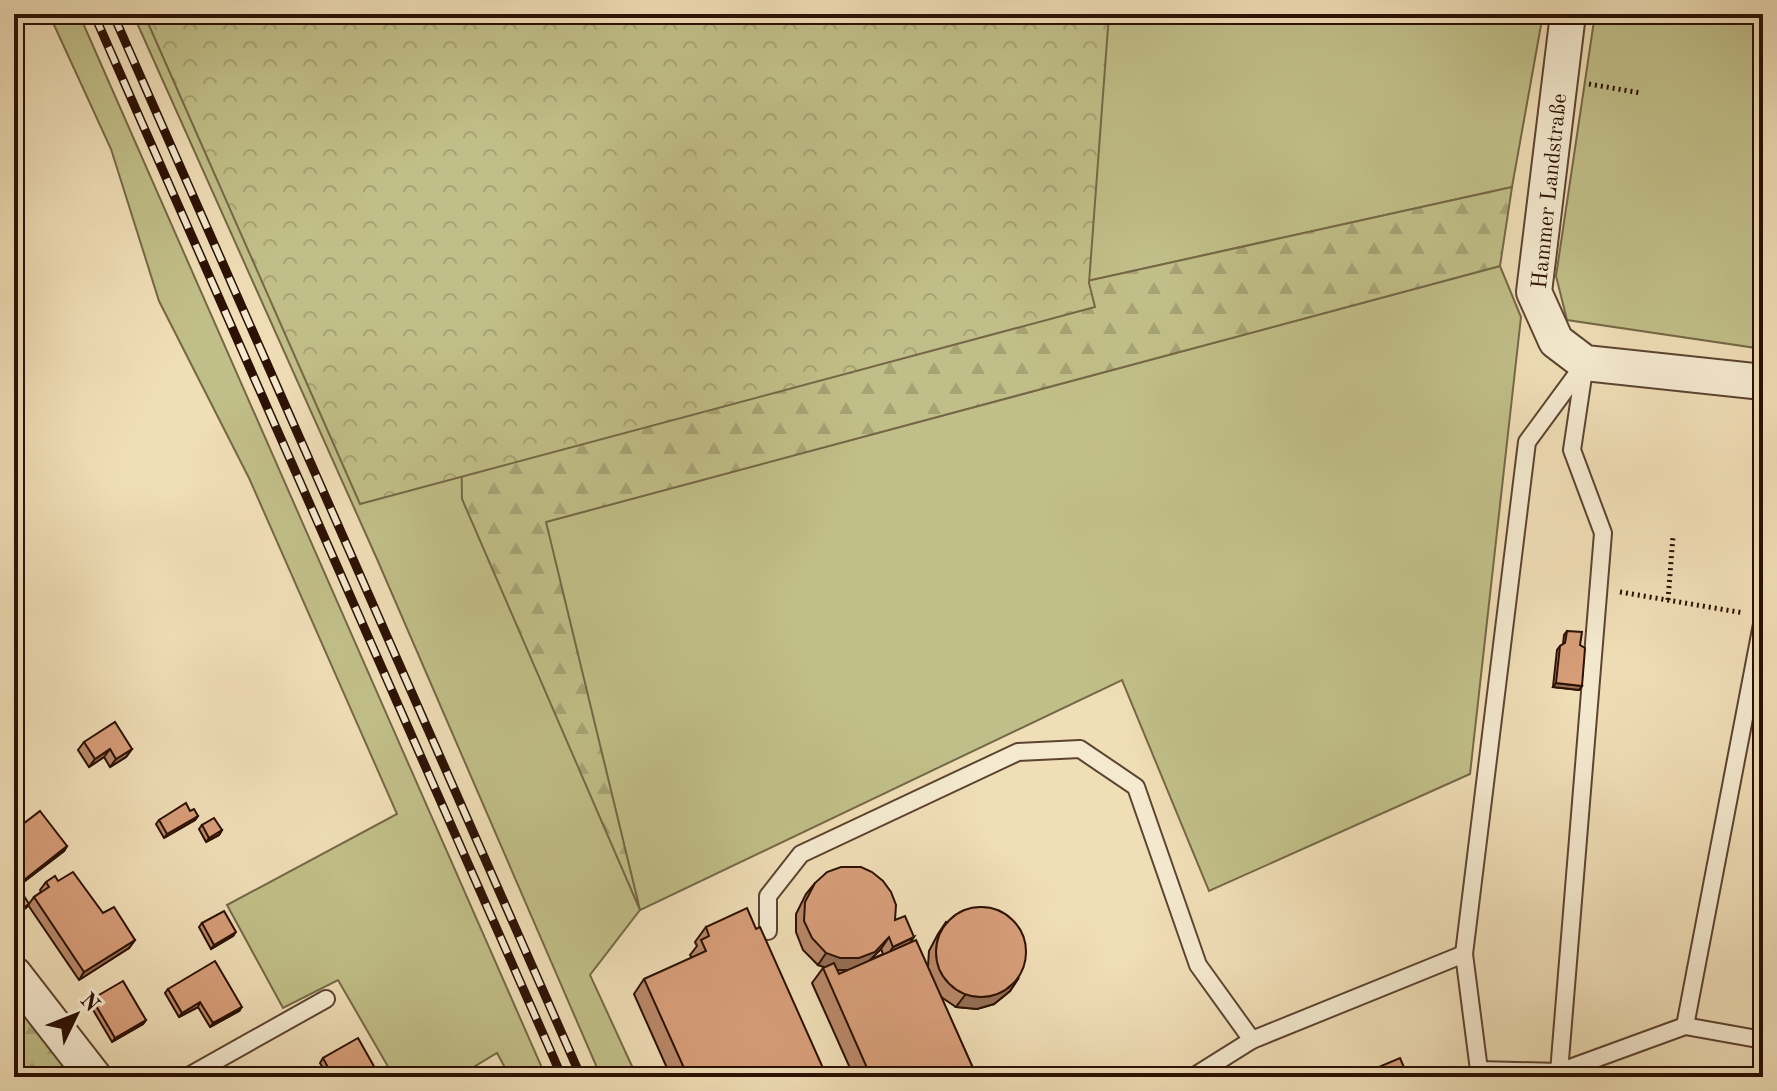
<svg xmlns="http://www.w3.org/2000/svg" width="1777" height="1091" viewBox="0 0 1777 1091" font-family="'Old Standard TT',serif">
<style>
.grass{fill:#c1bf89;stroke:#766846;stroke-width:2}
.forest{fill:url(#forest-firs);stroke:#766846;stroke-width:2}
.park{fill:url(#park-crowns);stroke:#766846;stroke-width:2}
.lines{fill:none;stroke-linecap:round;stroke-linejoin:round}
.lane-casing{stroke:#5d4430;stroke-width:20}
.street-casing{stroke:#5d4430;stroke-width:38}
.path{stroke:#2c1103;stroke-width:5;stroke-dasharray:2 4;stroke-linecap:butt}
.lane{stroke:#f5ead0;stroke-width:16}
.street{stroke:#f5ead0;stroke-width:34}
.rail-casing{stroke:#2c1103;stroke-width:9}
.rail{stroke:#f5ead0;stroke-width:6;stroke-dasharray:18;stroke-linecap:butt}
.wall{fill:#b98868;stroke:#2c1103;stroke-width:2;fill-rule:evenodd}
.shaded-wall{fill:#966f55;stroke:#2c1103;stroke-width:2}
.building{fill:#d79e79;stroke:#2c1103;stroke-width:2}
.labels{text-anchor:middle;stroke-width:6;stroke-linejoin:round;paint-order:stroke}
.street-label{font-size:22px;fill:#2c1103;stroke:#f5ead0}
</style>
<defs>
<pattern id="forest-firs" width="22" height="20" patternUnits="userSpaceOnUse" patternTransform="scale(2)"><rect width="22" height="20" fill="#c1bf89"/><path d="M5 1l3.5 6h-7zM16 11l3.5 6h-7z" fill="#a6a375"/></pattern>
<pattern id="park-crowns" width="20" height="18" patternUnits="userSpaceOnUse" patternTransform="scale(2)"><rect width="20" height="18" fill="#c1bf89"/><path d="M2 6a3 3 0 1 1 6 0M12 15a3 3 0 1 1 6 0" fill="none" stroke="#a6a375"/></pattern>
</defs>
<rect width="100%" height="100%" fill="#f0deb7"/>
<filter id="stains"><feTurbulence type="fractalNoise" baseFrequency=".0025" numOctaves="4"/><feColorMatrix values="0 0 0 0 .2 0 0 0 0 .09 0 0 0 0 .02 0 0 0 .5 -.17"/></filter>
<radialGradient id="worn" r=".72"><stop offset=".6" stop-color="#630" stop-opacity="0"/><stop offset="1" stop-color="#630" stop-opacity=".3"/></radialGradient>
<g class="grass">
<polygon points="49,14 79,14 546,1077 510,1077 497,1053 457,1077 394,1077 338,980 283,1008 227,905 397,814 249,478 159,301 111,149"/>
<polygon points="133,14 617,14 458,190 638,903 545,522 1500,266 1521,317 1470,774 1209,891 1122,680 640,910 590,975 637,1077 601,1077 377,559"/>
<polygon points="761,14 1543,14 1512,187 794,346"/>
<polygon points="1595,14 1763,14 1763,349 1567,320 1556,276"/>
</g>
<g class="forest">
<polygon points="617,14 794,346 1512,187 1500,266 546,522 640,910 462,499 458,190"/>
<polygon points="14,987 84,1077 14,1077"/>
</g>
<polygon class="park" points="144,14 1109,14 1089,283 1095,307 360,504"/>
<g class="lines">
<g class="lane-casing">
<g id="lane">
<polyline points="768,931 768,896 801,854 1018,752 1080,749 1136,787 1198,965 1252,1040"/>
<polyline points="1464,954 1527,442 1585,363 1572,450 1603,533 1559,1072"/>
<polyline points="1685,1026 1763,1040"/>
<polyline points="187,1077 326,999"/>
<polyline points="1193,1077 1252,1040 1464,954 1479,1070 1559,1072 1685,1026 1763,619"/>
</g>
</g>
<g class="street-casing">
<g id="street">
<polyline points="1568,14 1534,292 1556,341 1585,363 1763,382"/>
<polyline points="14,974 94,1077"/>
</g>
</g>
<g class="path">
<polyline points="1589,84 1641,93"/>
<polyline points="1620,592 1744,613"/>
<polyline points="1668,600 1673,536"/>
</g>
<use href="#lane" class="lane"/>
<use href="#street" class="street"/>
<g class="rail-casing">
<g id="rail">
<polyline points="94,14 562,1077"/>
<polyline points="113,14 581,1077"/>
</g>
</g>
<use href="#rail" class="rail"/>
</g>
<g class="wall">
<polygon points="1567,631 1580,645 1582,686 1579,690 1553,687 1557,650 1560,646 1563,644 1564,635"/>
<polygon points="84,742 132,749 126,757 110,767 104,757 89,767 78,750"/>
<polygon points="190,811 198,816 195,820 164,838 156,824 159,820"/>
<polygon points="202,825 222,830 219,835 206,842 199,829"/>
<polygon points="14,831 67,846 64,851 21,884 14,876"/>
<polygon points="58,881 103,913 135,940 129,948 79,980 28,905 26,908 34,897 41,892 40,890 46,882"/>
<path d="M815,883L895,920L928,966L929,951L938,934L946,922L1018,979L1010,991L994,1004L977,1009L956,1007L941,997L977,1077H854L812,983L823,968L825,967L818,965L803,950L796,932V914L806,894ZM881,949L883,954L870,960Z"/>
<polygon points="202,923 233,936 211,949 199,927"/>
<polygon points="706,927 827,1077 671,1077 634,994 644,979 692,958 690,955 697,946 695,942"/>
<polygon points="168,989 239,1011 210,1027 198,1007 179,1017 165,993"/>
<polygon points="92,999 146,1020 143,1024 112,1042 89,1003"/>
<polygon points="323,1058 380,1077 328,1077 320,1063"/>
<polygon points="1374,1069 1408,1077 1369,1077"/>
</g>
<g class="shaded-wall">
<polygon points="1556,683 1582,686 1579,690 1553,687"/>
<polygon points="110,749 104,757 89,767 95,759"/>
<polygon points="132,749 126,757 110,767 116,759"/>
<polygon points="198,816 195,820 164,838 167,834"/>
<polygon points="222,830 219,835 206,842 209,838"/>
<polygon points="67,846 64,851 21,884 24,880"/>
<polygon points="29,904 26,908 14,915 14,913"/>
<polygon points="236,932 233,936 211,949 214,945"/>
<polygon points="889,937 881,949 866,964 850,970 832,970 818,965 826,953"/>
<polygon points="914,937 906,949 885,959 893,947"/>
<polygon points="135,940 129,948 79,980 84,972"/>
<polygon points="1018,979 1010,991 994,1004 977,1009 956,1007 965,995"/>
<polygon points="200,1002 198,1007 179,1017 182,1013"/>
<polygon points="242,1007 239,1011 210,1027 213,1023"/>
<polygon points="146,1020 143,1024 112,1042 115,1038"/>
</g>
<g class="building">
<polygon points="1567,631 1582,632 1580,645 1585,648 1582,686 1556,683 1560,646 1565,643"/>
<polygon points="115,722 132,749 116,759 110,749 95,759 84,742"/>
<polygon points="186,803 190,811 194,809 198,816 167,834 159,820"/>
<polygon points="40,811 67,846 24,880 14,868 14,831"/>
<polygon points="214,818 222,830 209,838 202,825"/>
<polygon points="841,867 861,867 872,872 883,881 891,892 896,905 895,920 905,916 914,937 893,947 889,937 875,952 859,958 840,958 826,953 812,938 804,921 805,902 815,883 827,872"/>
<polygon points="73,872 103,913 114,907 135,940 84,972 34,897 49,887 46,882 55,876 58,881"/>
<polygon points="22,893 29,904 14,913 14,898"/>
<circle cx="981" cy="952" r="45"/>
<polygon points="747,908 756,929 760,927 827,1077 688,1077 644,979 706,951 701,940 709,936 706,927"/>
<polygon points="224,911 236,932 214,945 202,923"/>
<polygon points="916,940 977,1077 871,1077 823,968 834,963 839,974"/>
<polygon points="215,961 242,1007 213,1023 200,1002 182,1013 168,989"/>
<polygon points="123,981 146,1020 115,1038 92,999"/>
<polygon points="358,1038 380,1077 333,1077 323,1058"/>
<polygon points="1400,1058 1408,1077 1377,1077 1374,1069"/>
</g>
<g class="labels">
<g class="street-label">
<text transform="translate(1548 191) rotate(-84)" y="8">Hammer Landstraße</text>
</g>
</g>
<rect width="1777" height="1091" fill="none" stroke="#f0deb7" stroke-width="48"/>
<rect x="16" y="16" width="1745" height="1059" fill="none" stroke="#2c1103" stroke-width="4"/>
<rect x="24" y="24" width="1729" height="1043" fill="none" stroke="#2c1103" stroke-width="2"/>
<g transform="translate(76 1015) rotate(47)" stroke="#f5ead0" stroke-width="6" paint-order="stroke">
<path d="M0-6L14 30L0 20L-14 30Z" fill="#2c1103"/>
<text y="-12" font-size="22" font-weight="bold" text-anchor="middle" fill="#2c1103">N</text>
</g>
<rect width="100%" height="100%" filter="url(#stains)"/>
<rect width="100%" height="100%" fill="url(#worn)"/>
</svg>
